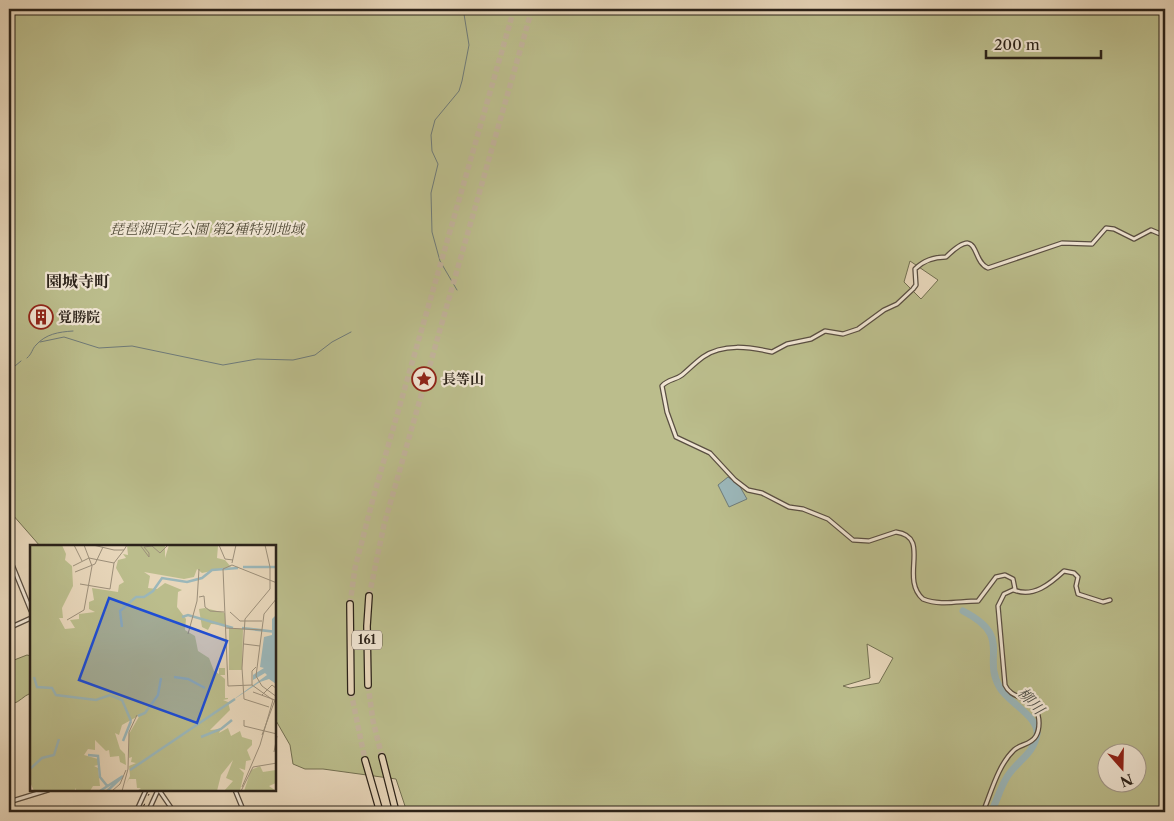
<svg xmlns="http://www.w3.org/2000/svg" width="1174" height="821" viewBox="0 0 1174 821" font-family="'Libre Caslon Text','Noto Serif JP',serif">
<style>
.green{fill:#bbbd8c;stroke:#737052;fill-rule:evenodd}
.water{fill:#9bb7ba;stroke:#6e7b7a}
.lines{fill:none;stroke-linecap:round;stroke-linejoin:round}
.stream{stroke:#6e7b7a;stroke-width:1}
.river{stroke:#9bb7ba;stroke-width:7}
.highway-tunnel{stroke:#c2b39b;stroke-width:5.5;stroke-dasharray:5.5 3;stroke-linecap:butt}
.street-casing{stroke:#5a4f42;stroke-width:5.5}
.highway-casing{stroke:#2b2219;stroke-width:8}
.street{stroke:#f0e5d3;stroke-width:3}
.highway{stroke:#e8d7bb;stroke-width:5.5}
.rail{stroke:#2b2219;stroke-width:1;stroke-dasharray:9 9;stroke-linecap:butt}
.labels{text-anchor:middle;stroke-width:4.5;stroke-linejoin:round;paint-order:stroke}
.shield{fill:#f0e5d3;stroke:#665c51;stroke-width:1}
.shield-label{font-size:12px;font-weight:bold;fill:#2b2219}
.park-label{font-size:14px;font-style:italic;fill:#4f4936;stroke:#f0e5d3}
.poi-label{font-size:14px;font-weight:bold;fill:#2b2219;stroke:#f0e5d3;text-anchor:start}
.water-label{font-size:15px;font-style:italic;fill:#4d4f49;stroke:#f0e5d3}
.quarter-label{font-size:16px;font-weight:bold;fill:#2b2219;stroke:#f0e5d3}
.inset-river{fill:none;stroke:#9bb7ba;stroke-width:2.5}
.inset-road{fill:none;stroke:#9c8f7a;stroke-width:1}
.view{fill:#1d4ed8;fill-opacity:0.15;stroke:#1d4ed8;stroke-width:2.5}
.inset-edge{fill:none;stroke:#2b2219;stroke-width:2.5}
</style>
<rect width="100%" height="100%" fill="#e8d7bb"/>
<filter id="stains"><feTurbulence type="fractalNoise" baseFrequency=".004" numOctaves="4"/><feColorMatrix values="0 0 0 0 .2 0 0 0 0 .09 0 0 0 0 .02 0 0 0 .5 -.17"/></filter>
<radialGradient id="worn" r=".72"><stop offset=".6" stop-color="#630" stop-opacity="0"/><stop offset="1" stop-color="#630" stop-opacity=".3"/></radialGradient>
<g class="green">
<path d="M9,9H1165V812H407L396,779L323,769H305L293,764L290,745L275,719V546H40L12,514L9,513ZM910,261L938,280L921,299L904,282ZM867,644L893,658L879,683L850,688L843,686L870,678ZM1106,754H1136V784H1106Z"/>
<path d="M27,655L31,656V693C23,696 20,702 12,704L9,699V662Z"/>
</g>
<polygon class="water" points="728,477 739,485 747,499 729,507 718,485"/>
<g class="lines">
<g class="stream">
<polyline points="457,290 440,261 432,232 431,193 438,164 432,151 431,135 435,120 459,91 462,81 469,45 464,14 465,9"/>
<polyline points="40,342 64,337 99,348 132,346 223,365 257,359 293,360 315,355 332,342 351,332"/>
<path d="M27,358C32,354 32,349 36,345C46,334 58,332 73,331"/>
<polyline points="9,371 21,361"/>
</g>
<path class="river" d="M963,611C1014,637 981,656 1000,688C1008,702 1039,717 1037,734C1034,754 1017,761 1007,777C1000,788 997,801 991,812"/>
<g class="highway-tunnel">
<polyline points="369,596 384,525 532,9"/>
<polyline points="350,604 355,568 374,495 514,9"/>
<polyline points="368,685 373,721 382,757"/>
<polyline points="351,692 365,760"/>
</g>
<g class="street-casing">
<g id="street">
<polyline points="9,557 31,611"/>
<path d="M1014,590C1033,598 1050,584 1064,571L1074,573L1078,577L1076,586L1078,594L1103,602L1110,600"/>
<polyline points="9,628 31,618"/>
<polyline points="159,790 174,812"/>
<polyline points="235,790 244,812"/>
<polyline points="9,802 48,790"/>
<polyline points="136,812 146,790"/>
<polyline points="148,812 158,790"/>
<path d="M983,812C991,793 998,765 1014,750C1020,744 1031,745 1036,736C1040,729 1040,717 1036,710C1029,696 1011,699 1005,685L998,606L1004,594L1015,589L1013,579L1005,575L996,577L978,601C959,601 940,606 923,599C899,578 932,537 896,532L869,541L853,540L828,519L803,509L789,507L762,493L748,490L735,480L710,453L676,437L667,412L662,386C668,379 676,380 682,375C689,369 696,362 703,357C723,343 750,347 772,352L787,344L811,339L825,331L843,334L858,329L884,310L897,304L913,289L916,285L915,269C924,260 934,257 946,257C981,223 970,261 988,268L1062,243L1092,244L1106,228L1114,229L1134,239L1151,230L1165,236"/>
</g>
</g>
<g class="highway-casing">
<g id="highway">
<polyline points="350,604 351,692"/>
<polyline points="368,685 367,626 369,596"/>
<polyline points="382,757 396,812"/>
<polyline points="365,760 380,812"/>
</g>
</g>
<use href="#street" class="street"/>
<use href="#highway" class="highway"/>
<polyline class="rail" points="141,812 149,794"/>
</g>
<defs>
<g id="building-ring" transform="scale(1.25)"><circle r="9.5" fill="#f0e5d3" stroke="#8f2418" stroke-width="1.5"/><path d="M-4-6H4V6H1V3H-1V6H-4ZM-2.5-4.3h1.7v1.8h-1.7ZM.8-4.3h1.7v1.8H.8ZM-2.5-1h1.7V.8h-1.7ZM.8-1h1.7V.8H.8Z" fill="#8f2418"/></g>
<g id="sight-ring" transform="scale(1.25)"><circle r="9.5" fill="#f0e5d3" stroke="#8f2418" stroke-width="1.5"/><path d="M0-6L1.8-2.2L6-1.7L2.9 1.2L3.7 5.4L0 3.3L-3.7 5.4L-2.9 1.2L-6-1.7L-1.8-2.2Z" fill="#8f2418"/></g>
</defs>
<g fill-rule="evenodd">
<use href="#building-ring" x="41" y="317"/>
<use href="#sight-ring" x="424" y="379"/>
</g>
<g class="labels">
<rect class="shield" x="352" y="630.5" width="30" height="19" rx="4"/>
<g class="shield-label">
<text x="367" y="644">161</text>
</g>
<g class="park-label">
<text x="207" y="234">琵琶湖国定公園 第2種特別地域</text>
</g>
<g class="poi-label">
<text x="58" y="322">覚勝院</text>
<text x="442" y="384">長等山</text>
</g>
<g class="water-label">
<text transform="translate(1031 701) rotate(47)" y="5">柳川</text>
</g>
<g class="quarter-label">
<text x="78" y="287">園城寺町</text>
</g>
</g>
<g transform="translate(30 545)">
<rect width="246" height="246" fill="#e8d7bb"/>
<path d="M0,0H32L36,9L35,15L42,21L43,41L32,63L33,73H29L35,84L45,83L40,75L49,74V69L65,67L59,64V57L64,55L62,43L88,47L89,40L94,37L86,23L88,15L96,13L93,9L98,10L97,0H135V13L139,0L188,1L187,13L195,15L201,22L172,28L167,24L164,32L154,34L114,27L120,31L118,43L127,44L135,38L152,45L148,47L147,62L156,74L155,85L165,91L168,106L179,113L184,126L189,129V123H195V130H190L195,134V153H198V154L193,155L198,157L200,165L180,185L191,184L189,188L198,183L201,191L210,186L212,192L222,195V200L217,205L221,215L216,216L215,225L209,223L214,228L210,246H194L203,236L196,233L203,215L191,230L187,246H107L111,243H107L106,234H99L96,239L100,231L99,221L106,218L101,217L102,212L99,213V189L110,170L92,180L89,190L85,188L90,204L95,209L96,220L90,217L89,211L80,212L79,205L76,206L65,195V205L58,204L54,210L68,214V220L64,221L68,223L70,241H63L60,246H46V243L44,246H4L0,237ZM175,63L195,68V80L181,79L178,85L172,82L169,64ZM199,83L213,84L212,125H199ZM230,221L233,227L246,225V238L239,241L246,246H214L221,225Z" fill="#bbbd8c"/>
<path d="M246,70V139L239,134L230,137L200,157L237,130L235,128L223,135V130L234,123L230,122L234,92L242,90V74Z" fill="#9bb7ba"/>
<path class="inset-river" d="M213,22H247M152,72L158,70L203,83M92,82L90,66L106,52H114L123,46L132,33L157,37L172,33L182,25L208,23M212,83L247,87M4,132L7,142L22,143L26,150L66,155L80,150L92,155L101,176M144,132L158,134L175,143M108,171L115,168L128,150L131,133M171,192L191,184L202,175M93,196L101,176M58,210L68,211L69,222M69,222L70,232L78,242M0,224L12,213L24,210L29,194M100,225L205,154M70,246L93,231M77,246L92,232"/>
<path class="inset-road" d="M44,0L52,16M63,0L84,5H94L97,0M110,0L119,12V8L114,2L122,1L130,8L138,0M189,0L195,14L203,15M235,0L240,22M202,18L206,0M202,20L193,24L198,141L222,140L243,155M202,20L247,38M43,21L59,13L84,18M45,27L65,19L73,2M50,39L80,44L84,18L94,5M169,52L174,51L175,62L180,66L194,67M247,53L234,69L226,131L232,141L247,152M200,67L210,76H232M37,75L54,65L62,21L54,0M196,83L232,85M158,89L167,56L169,24M214,99L230,101M222,140V126L226,122M223,147L245,155M232,150L242,140L247,144M239,162L214,154L212,123L215,74L240,44V22M214,175V181L247,189M232,190L245,155M244,207L247,191M212,242L230,200L243,155M82,246L90,239L96,225M92,246L98,224L99,187L107,170M211,246L223,222L247,218"/>
<path class="view" d="M79,53L197,96L167,178L49,135Z"/>
<rect width="246" height="246" class="inset-edge"/>
</g>
<rect width="1174" height="821" fill="none" stroke="#e8d7bb" stroke-width="30"/>
<rect x="10" y="10" width="1154" height="801" fill="none" stroke="#2b2219" stroke-width="2.5"/>
<rect x="15" y="15" width="1144" height="791" fill="none" stroke="#2b2219"/>
<g transform="translate(1122 768) rotate(160)"><circle r="24" fill="#f0e5d3" stroke="#a19789"/>
<path d="M0-4L9 19L0 12L-9 19Z" fill="#8f2418"/>
<text y="-8" font-size="14" font-weight="bold" text-anchor="middle" fill="#2b2219">N</text>
</g>
<path d="M986 50v8h115v-8" fill="none" stroke="#2b2219" stroke-width="2.5"/>
<text x="994" y="50" font-size="15" fill="#2b2219" stroke="#f0e5d3" stroke-width="4" paint-order="stroke">200 m</text>
<rect width="100%" height="100%" filter="url(#stains)"/>
<rect width="100%" height="100%" fill="url(#worn)"/>
</svg>
